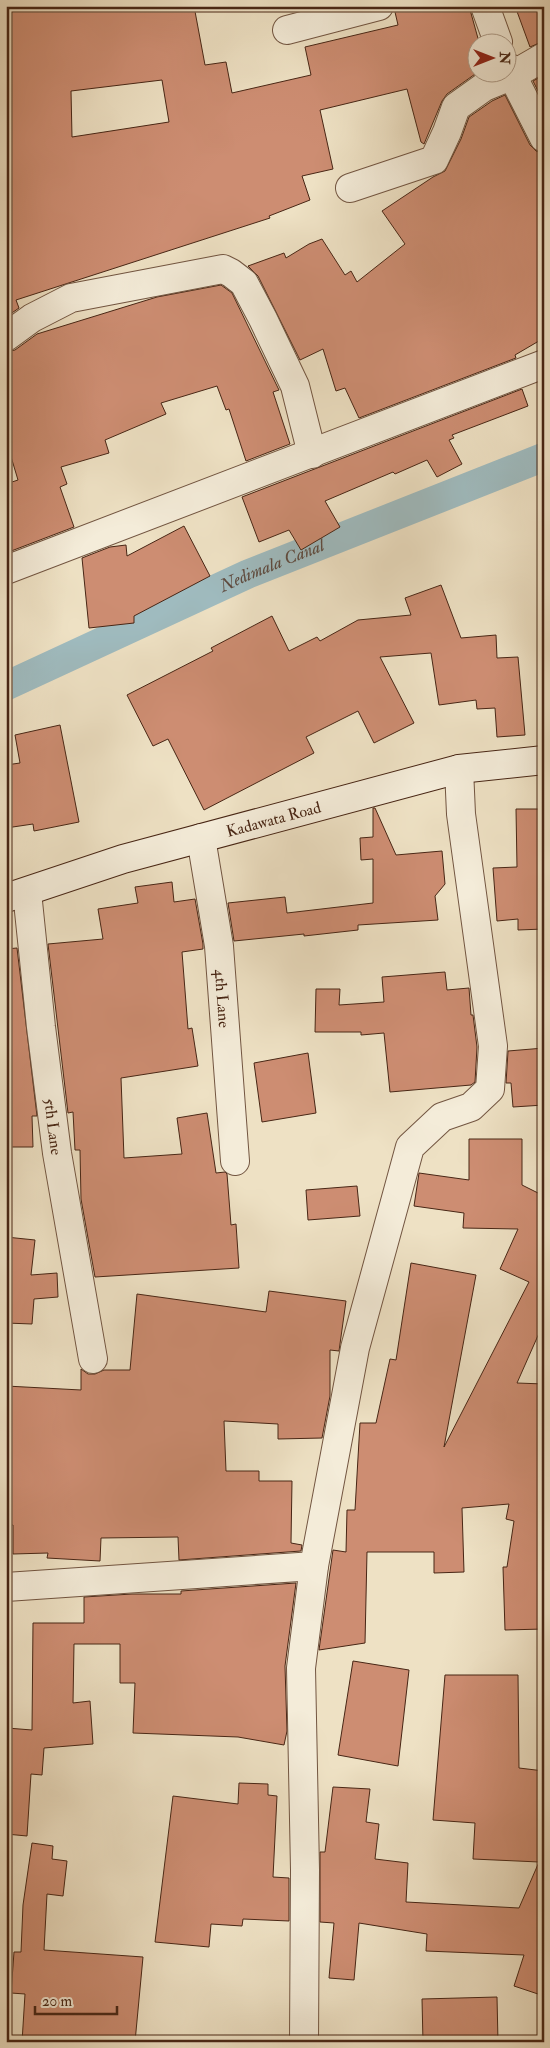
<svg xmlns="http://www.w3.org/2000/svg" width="550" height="2048" viewBox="0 0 550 2048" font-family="'IM FELL Double Pica',serif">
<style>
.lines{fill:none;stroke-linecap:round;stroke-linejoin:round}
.canal{stroke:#9fbbbf;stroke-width:29}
.building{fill:#cd8d72;stroke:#482615;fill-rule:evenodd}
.street-casing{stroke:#725541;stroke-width:30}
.secondary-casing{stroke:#482615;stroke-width:30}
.street{stroke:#f4ecd9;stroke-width:28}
.secondary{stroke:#f4ecd9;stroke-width:28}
.labels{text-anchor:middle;stroke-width:4;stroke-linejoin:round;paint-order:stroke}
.street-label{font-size:16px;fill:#482615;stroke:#f4ecd9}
.water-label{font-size:18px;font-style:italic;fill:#5e4b40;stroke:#f4ecd9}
</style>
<rect width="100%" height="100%" fill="#eee1c4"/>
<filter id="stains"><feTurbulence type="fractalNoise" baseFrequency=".004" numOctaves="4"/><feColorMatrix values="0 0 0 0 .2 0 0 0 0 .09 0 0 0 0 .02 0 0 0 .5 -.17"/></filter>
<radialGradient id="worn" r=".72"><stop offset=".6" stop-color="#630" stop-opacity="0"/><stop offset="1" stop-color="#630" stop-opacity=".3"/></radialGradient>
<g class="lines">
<path class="canal" id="s1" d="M6,686L248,574L544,457"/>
</g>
<g class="building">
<path d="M6,6H194L205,65L226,62L232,93L311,75L305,47L398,25L395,12L417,6H469L479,42H478V72L447,94L442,101L424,144L421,142L407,89L320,110L333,169L302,176L310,200L269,216L270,218L16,300L19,308L6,317ZM162,80L169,122L72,137L71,91Z"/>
<polygon points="515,6 544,6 544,41 530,47"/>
<polygon points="544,75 544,103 533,81"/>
<polygon points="505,95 530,145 536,151 544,154 544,338 515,355 516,358 359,418 345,388 336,391 323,349 300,360 258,276 248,266 284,253 286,258 309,244 322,239 345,275 351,271 357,282 405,244 382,211 433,177 445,171 461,139 469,117 492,101"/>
<polygon points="221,285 232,293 279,390 273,392 290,444 246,461 229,409 226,410 217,386 161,403 166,414 105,440 109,453 61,467 67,484 60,487 74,527 6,553 6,484 18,480 6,440 6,352 15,350 37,334 157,297"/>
<polygon points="522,389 528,406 452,435 454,438 449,440 462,464 437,477 427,460 395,474 393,472 325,501 340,527 301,550 289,530 259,542 242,497"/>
<polygon points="184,526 210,576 134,616 134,623 89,628 82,558 110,547 126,545 127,556"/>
<polygon points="441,585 461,638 496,635 497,658 518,657 525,735 497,737 495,708 477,709 476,700 439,705 431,653 380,657 414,723 374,743 358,711 306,737 314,753 204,810 168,739 153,746 127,695 213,651 211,648 272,616 289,651 317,637 320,641 358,620 411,615 405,598"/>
<polygon points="60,725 79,822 34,831 33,824 6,828 6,765 20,763 15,735"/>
<polygon points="373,808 375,808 396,855 442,851 445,884 435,896 438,920 358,925 358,930 304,936 304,934 234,941 228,903 285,897 287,913 373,903 373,859 361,860 360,838 373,837"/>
<polygon points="516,809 544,809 544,929 518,930 518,919 497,921 493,868 517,867"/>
<polygon points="172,882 174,902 195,899 203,944 203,949 182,952 188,1029 192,1028 198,1066 121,1078 124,1158 182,1154 177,1118 207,1113 216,1173 225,1172 227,1174 231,1225 236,1224 239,1268 95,1277 81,1199 80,1150 75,1150 73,1112 68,1113 48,944 103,939 98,909 138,903 135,887"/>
<polygon points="17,948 37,1116 32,1116 33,1147 6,1147 6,949"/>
<polygon points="445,972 447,990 469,988 471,1015 473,1015 477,1047 475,1082 471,1085 390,1092 384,1033 361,1035 361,1032 315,1032 316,989 340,989 339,1005 384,1002 382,977"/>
<polygon points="544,1048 544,1105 513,1107 511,1083 506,1083 508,1051"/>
<polygon points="308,1053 316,1113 262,1122 254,1063"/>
<polygon points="469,1139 522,1139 522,1185 544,1196 544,1322 517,1383 544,1384 544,1629 505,1630 503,1567 507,1567 514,1521 506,1519 509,1504 462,1508 464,1572 434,1573 434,1552 367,1552 365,1643 319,1650 333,1550 346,1552 347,1510 355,1510 360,1423 376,1423 390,1359 396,1360 411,1263 476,1275 444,1447 529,1282 500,1269 518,1229 463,1228 464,1213 414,1206 419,1173 469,1180"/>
<polygon points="357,1186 360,1216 308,1220 306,1190"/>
<polygon points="6,1237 35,1240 31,1275 57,1273 58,1297 34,1299 32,1324 6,1323"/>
<polygon points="269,1291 346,1301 339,1351 330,1350 330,1396 322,1438 278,1439 278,1424 224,1421 226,1471 259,1471 259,1481 292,1481 291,1543 302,1545 301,1551 179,1560 178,1537 101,1538 100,1561 47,1558 48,1553 13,1554 13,1525 6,1525 6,1386 81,1390 81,1369 88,1374 95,1374 104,1370 130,1370 137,1294 266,1312"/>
<polygon points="296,1583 285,1666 287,1731 284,1745 238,1737 133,1733 135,1683 120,1683 120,1644 74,1644 73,1703 90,1701 93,1744 44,1748 42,1775 31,1774 27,1836 6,1834 7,1728 32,1730 33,1623 84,1623 84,1597 132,1594 181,1594 181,1591"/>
<polygon points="353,1661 409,1670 398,1766 338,1755"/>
<polygon points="445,1675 518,1675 519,1768 544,1771 544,1996 514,1986 524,1955 426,1951 427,1934 359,1923 354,1980 329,1978 334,1923 320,1922 320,1852 325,1852 333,1787 370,1789 366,1822 379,1824 375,1859 408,1863 406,1902 519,1908 539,1862 473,1859 475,1823 433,1820"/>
<polygon points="239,1783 268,1784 268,1795 277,1796 273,1877 289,1878 289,1921 243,1919 242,1926 211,1924 209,1947 155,1942 173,1796 238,1804"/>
<polygon points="32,1843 53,1846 52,1859 67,1861 63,1896 47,1894 44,1950 143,1957 135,2042 22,2042 25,1994 11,1993 14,1952 21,1952 23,1905"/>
<polygon points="497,1997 498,2042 423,2042 422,1999"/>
</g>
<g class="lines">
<g class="street-casing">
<g id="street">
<polyline points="485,6 498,42"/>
<polyline points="287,30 379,6"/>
<polyline points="508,67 544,138"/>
<polyline points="350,188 434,160 447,132 456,107 484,87 511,76 544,57"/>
<polyline points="6,337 32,318 71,298 223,269 231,273 244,283 263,319 295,386 312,454"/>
<polyline points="6,570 544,364"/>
<path id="s2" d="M201,838L219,946L235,1161"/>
<path id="s3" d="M27,892L41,1027L57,1153L93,1359"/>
<polyline points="6,1587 314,1566 355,1348 410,1147 442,1117 471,1107 490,1089 493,1046 461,814 459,769"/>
<polyline points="304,2042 305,1870 301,1668 314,1566"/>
</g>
</g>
<g class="secondary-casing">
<g id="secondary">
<path id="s4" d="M6,898L123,859L459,769L544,760"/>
</g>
</g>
<use href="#street" class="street"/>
<use href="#secondary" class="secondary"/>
</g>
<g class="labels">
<g class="street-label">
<text dy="6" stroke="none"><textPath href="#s4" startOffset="279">Kadawata Road</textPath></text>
<text dy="6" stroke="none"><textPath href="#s2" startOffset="162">4th Lane</textPath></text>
<text dy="6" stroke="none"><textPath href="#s3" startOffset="236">5th Lane</textPath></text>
</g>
<g class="water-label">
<text dy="6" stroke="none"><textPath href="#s1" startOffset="292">Nedimala Canal</textPath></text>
</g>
</g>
<rect width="550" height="2048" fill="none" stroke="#eee1c4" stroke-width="25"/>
<rect x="8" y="8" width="535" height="2033" fill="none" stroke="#482615" stroke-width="2.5"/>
<rect x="12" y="12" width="525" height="2023" fill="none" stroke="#482615"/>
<g transform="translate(492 58) rotate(90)"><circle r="24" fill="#f4ecd9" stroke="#af9d8b"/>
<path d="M0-4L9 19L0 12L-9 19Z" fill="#8f2418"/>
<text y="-8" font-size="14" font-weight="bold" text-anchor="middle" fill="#482615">N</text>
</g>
<path d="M35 2006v8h82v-8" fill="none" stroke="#482615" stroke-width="2.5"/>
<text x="42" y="2006" font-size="15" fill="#482615" stroke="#f4ecd9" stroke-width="4" paint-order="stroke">20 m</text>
<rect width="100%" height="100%" filter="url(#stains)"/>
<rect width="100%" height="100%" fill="url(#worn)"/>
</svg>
